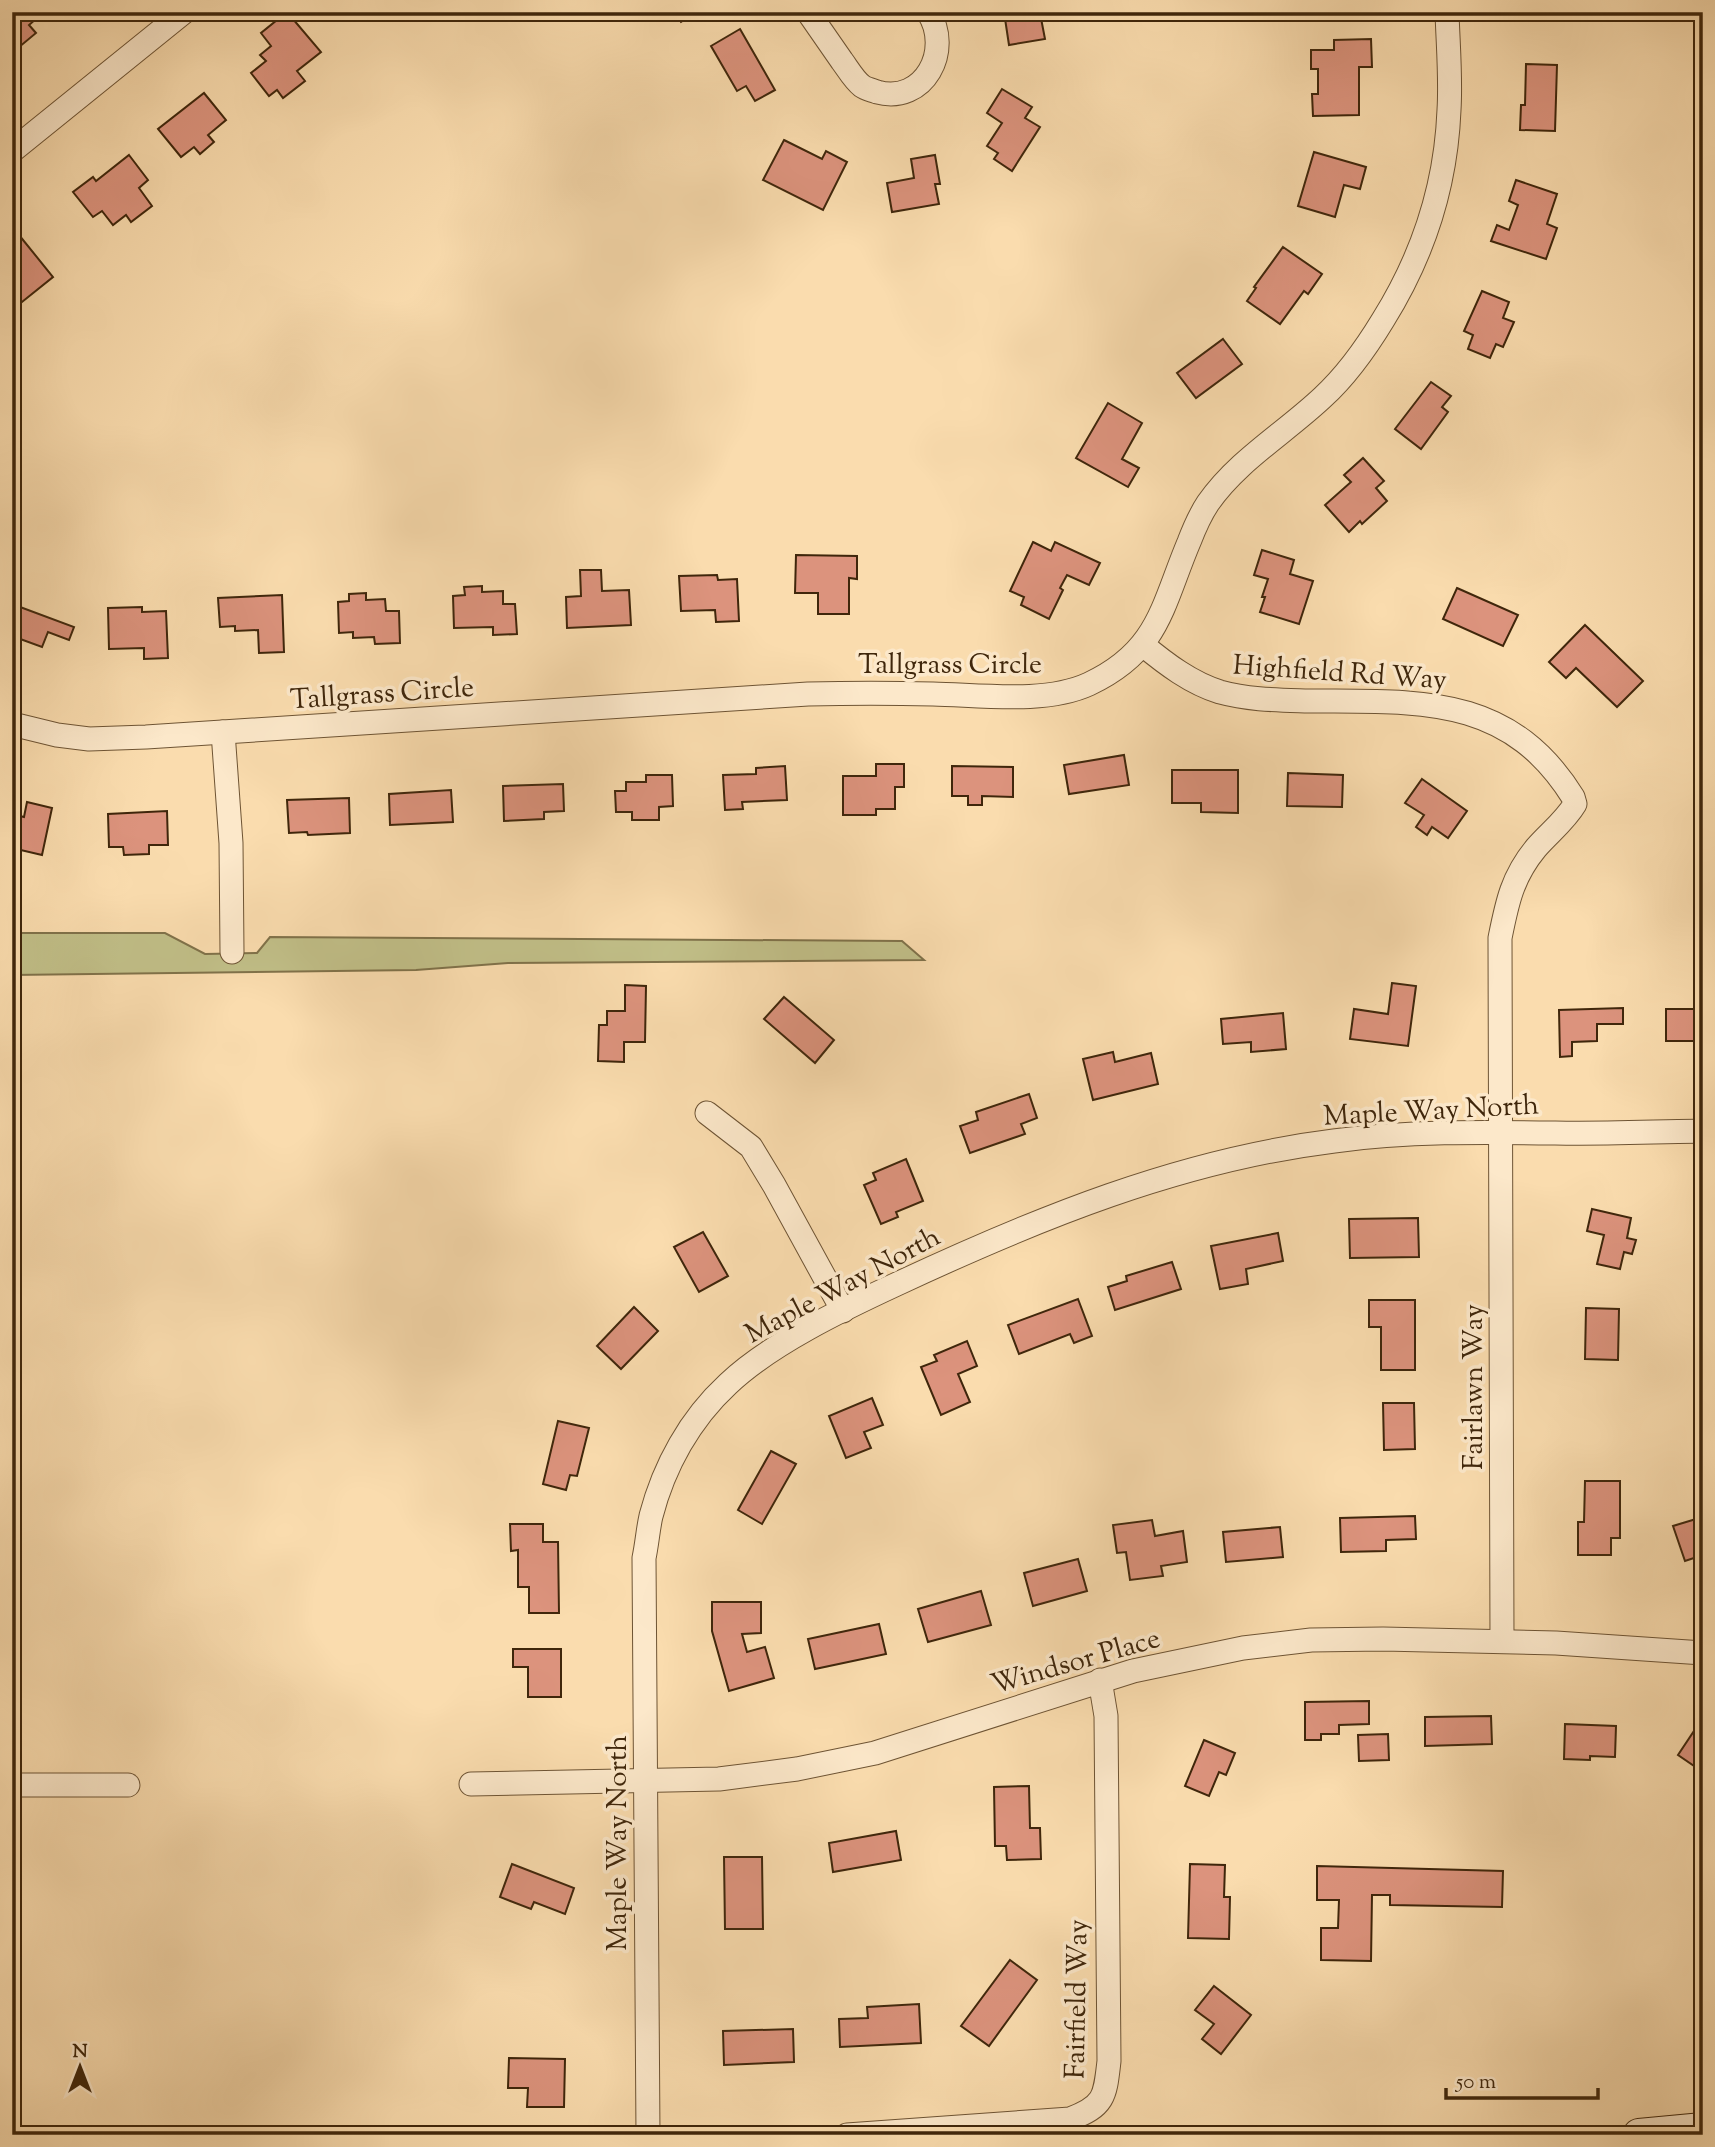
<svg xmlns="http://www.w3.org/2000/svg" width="1715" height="2147" viewBox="0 0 1715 2147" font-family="'Sorts Mill Goudy',serif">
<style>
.green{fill:#c1bf88;stroke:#80724a;stroke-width:2}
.building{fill:#dc937d;stroke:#3f260b;stroke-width:2}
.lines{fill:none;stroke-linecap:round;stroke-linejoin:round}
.street-casing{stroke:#6e5434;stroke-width:25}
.secondary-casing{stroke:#3f260b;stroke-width:34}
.street{stroke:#fce8ca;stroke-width:23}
.secondary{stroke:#fce8ca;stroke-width:32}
.labels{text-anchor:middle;stroke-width:7;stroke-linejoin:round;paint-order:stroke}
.street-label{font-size:28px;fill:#3f260b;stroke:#fce8ca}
</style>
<rect width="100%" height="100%" fill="#fadcae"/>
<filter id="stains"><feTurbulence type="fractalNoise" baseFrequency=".00286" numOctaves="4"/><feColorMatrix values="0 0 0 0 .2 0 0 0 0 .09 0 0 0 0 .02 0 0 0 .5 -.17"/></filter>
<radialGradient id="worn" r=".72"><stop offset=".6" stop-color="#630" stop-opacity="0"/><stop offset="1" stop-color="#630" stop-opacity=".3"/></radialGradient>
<polygon class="green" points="12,933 165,933 205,954 257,953 270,937 902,941 924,960 508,963 416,970 12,975"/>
<g class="building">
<polygon points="12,12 44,12 29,25 36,33 18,48 12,42"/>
<polygon points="287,12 321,52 297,71 305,81 283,98 277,90 269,96 251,73 266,61 260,55 271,46 261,33"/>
<polygon points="674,12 696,12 681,22"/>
<polygon points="1004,12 1042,12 1040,13 1045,39 1009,45"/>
<polygon points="740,29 775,90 755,101 746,86 737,91 711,46"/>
<polygon points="1371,39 1372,67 1359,67 1359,115 1313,116 1312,94 1318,94 1318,69 1311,69 1311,50 1334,50 1334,40"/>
<polygon points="1526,64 1557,65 1555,131 1520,130 1521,105 1525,105"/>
<polygon points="1002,89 1032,107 1025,118 1040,127 1012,171 994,159 998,153 987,146 1002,123 987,113"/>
<polygon points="204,93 226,120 208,135 214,142 200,154 194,147 181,157 158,129"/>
<polygon points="784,140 822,159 826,151 847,162 823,210 763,180"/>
<polygon points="1314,152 1366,167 1360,189 1344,185 1335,217 1298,206"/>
<polygon points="129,155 148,180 139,188 152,206 131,222 126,215 113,225 102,211 93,217 73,192 93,177 96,181"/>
<polygon points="935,155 940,184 935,184 939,204 892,212 887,183 914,178 911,159"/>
<polygon points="1516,180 1557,194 1547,224 1557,228 1546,259 1491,241 1497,225 1509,230 1518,205 1509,201"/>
<polygon points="19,235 53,277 12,310 12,241"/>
<polygon points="1283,247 1322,274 1308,294 1304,291 1280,324 1247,301 1256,288 1254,287"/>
<polygon points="1482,291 1509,302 1503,318 1514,322 1503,347 1496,344 1490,358 1468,349 1473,335 1464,331"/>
<polygon points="1223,339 1242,364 1196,398 1177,373"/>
<polygon points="1431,382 1451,396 1442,407 1448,412 1421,449 1395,429"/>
<polygon points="1108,403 1142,423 1122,459 1139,468 1128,487 1076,458"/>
<polygon points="1363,458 1384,481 1376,488 1387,501 1362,524 1360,521 1349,532 1325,505 1351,482 1344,475"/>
<polygon points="1033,542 1051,551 1055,542 1100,563 1089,585 1067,575 1060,588 1063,590 1049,619 1021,605 1024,597 1010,591"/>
<polygon points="1262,550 1294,560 1290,574 1313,581 1299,624 1260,612 1265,597 1262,597 1268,579 1254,575"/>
<polygon points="796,555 857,556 857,579 849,578 849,614 818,614 818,593 795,593"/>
<polygon points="580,570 601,570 602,591 629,590 631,625 567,628 566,597 581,596"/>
<polygon points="717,575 718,580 737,579 739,621 716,622 715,610 681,611 679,576"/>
<polygon points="482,586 482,592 503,591 503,604 515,604 517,634 493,635 493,627 454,628 453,596 465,595 464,587"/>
<polygon points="1457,588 1518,615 1503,646 1443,619"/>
<polygon points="366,593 366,600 385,599 386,611 399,611 400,643 375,644 374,637 353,638 353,632 339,633 338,602 349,601 349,594"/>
<polygon points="282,595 284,652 259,653 258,630 235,631 235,626 220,627 218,598"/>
<polygon points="12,604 74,627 69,640 48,632 42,647 12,636"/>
<polygon points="142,607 142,612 166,611 168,658 144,659 144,648 109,649 108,608"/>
<polygon points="1585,625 1643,681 1617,707 1576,668 1566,678 1549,662"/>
<polygon points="1124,755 1129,785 1069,794 1064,765"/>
<polygon points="876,764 904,764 904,787 895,787 895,809 876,809 876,815 843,815 843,776 876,776"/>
<polygon points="785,766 787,800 742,802 743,809 725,810 723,775 756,774 756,768"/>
<polygon points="952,766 1013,767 1013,797 982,796 982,805 968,805 968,796 952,796"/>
<polygon points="1172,770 1238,770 1238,813 1201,812 1201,803 1172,803"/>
<polygon points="1288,773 1343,775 1342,807 1287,806"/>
<polygon points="646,775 672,775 673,806 659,807 659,820 632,820 632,812 616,812 615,791 626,791 626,782 646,782"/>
<polygon points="1422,779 1467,811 1448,838 1432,827 1427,835 1416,827 1424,815 1405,803"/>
<polygon points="563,784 564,811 544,812 544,819 504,821 503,786"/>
<polygon points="451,790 453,822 390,825 389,794"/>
<polygon points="349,798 350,833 308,835 307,832 289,833 287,800"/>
<polygon points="27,802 52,808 42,855 12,848 12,814 24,817"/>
<polygon points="167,811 168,845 149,845 149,854 124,855 123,847 109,847 108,814"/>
<polygon points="1392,983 1416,986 1408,1046 1350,1039 1354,1009 1388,1014"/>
<polygon points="625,985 646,986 645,1042 624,1042 624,1062 598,1061 599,1025 607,1025 607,1011 625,1011"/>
<polygon points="784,997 834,1040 815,1063 764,1019"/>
<polygon points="1623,1008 1623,1024 1597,1024 1597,1041 1572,1042 1572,1056 1560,1057 1559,1010"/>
<rect x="1666" y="1009" width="37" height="32"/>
<polygon points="1283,1013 1286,1049 1251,1052 1251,1042 1223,1044 1221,1019"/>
<polygon points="1113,1052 1115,1062 1151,1053 1158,1084 1093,1100 1083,1059"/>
<polygon points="1029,1094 1037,1118 1021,1124 1025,1134 970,1153 960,1126 978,1120 976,1112"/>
<polygon points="906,1159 923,1201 896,1212 898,1217 881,1224 864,1185 876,1180 873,1173"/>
<polygon points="1592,1209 1631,1218 1627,1238 1636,1240 1632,1254 1624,1252 1620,1269 1597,1264 1604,1235 1587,1231"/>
<polygon points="1418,1218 1419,1257 1350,1258 1349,1219"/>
<polygon points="703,1232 728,1276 699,1292 674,1247"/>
<polygon points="1278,1233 1283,1261 1246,1269 1248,1284 1220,1289 1211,1246"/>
<polygon points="1172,1262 1181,1289 1115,1310 1108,1287 1127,1281 1126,1276"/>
<polygon points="1078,1299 1092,1336 1074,1343 1070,1334 1019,1354 1008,1325"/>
<polygon points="1369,1300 1415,1300 1415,1370 1381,1370 1381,1327 1369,1327"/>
<polygon points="634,1307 658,1331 621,1369 597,1346"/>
<polygon points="1586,1308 1619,1309 1618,1360 1585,1359"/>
<polygon points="967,1341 977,1366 958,1374 970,1402 941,1415 921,1367 937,1361 934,1355"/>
<polygon points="872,1398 883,1425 864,1432 871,1448 846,1458 829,1416"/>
<polygon points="1383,1403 1414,1403 1415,1449 1384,1450"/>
<polygon points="558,1421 589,1428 577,1476 570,1475 566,1490 543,1484"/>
<polygon points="771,1451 796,1464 762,1524 738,1510"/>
<polygon points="1585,1481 1620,1481 1620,1538 1611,1538 1611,1555 1578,1555 1578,1522 1584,1522"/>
<polygon points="1415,1516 1416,1539 1386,1540 1386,1551 1341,1552 1340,1518"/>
<polygon points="1696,1519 1697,1522 1703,1520 1703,1555 1685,1561 1673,1526"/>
<polygon points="1152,1520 1155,1536 1183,1531 1187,1562 1161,1566 1163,1576 1130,1580 1126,1552 1117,1553 1113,1525"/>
<polygon points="510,1524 543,1524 543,1542 558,1542 559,1613 529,1613 529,1587 518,1587 518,1550 511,1551"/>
<polygon points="1280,1527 1283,1557 1226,1562 1223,1532"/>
<polygon points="1078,1559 1087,1591 1033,1606 1024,1573"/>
<polygon points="981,1591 991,1625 928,1642 918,1609"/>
<polygon points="712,1602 761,1602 761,1633 742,1634 747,1652 765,1647 774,1678 729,1691 712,1631"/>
<polygon points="879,1624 886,1654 815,1669 808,1639"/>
<polygon points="513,1649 561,1649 561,1697 528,1697 528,1667 513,1667"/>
<polygon points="1369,1701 1369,1724 1339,1725 1339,1734 1321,1734 1321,1740 1305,1740 1305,1702"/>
<polygon points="1491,1716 1492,1744 1425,1746 1425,1717"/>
<polygon points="1565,1724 1616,1726 1615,1757 1590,1756 1590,1760 1564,1759"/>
<polygon points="1694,1731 1703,1737 1703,1772 1678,1755"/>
<polygon points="1388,1734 1389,1760 1359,1761 1358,1735"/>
<polygon points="1204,1740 1235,1753 1226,1775 1219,1772 1209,1796 1185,1786"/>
<polygon points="1029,1786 1030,1828 1040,1828 1041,1859 1007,1860 1006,1846 995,1846 994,1787"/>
<polygon points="896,1831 901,1860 833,1872 829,1843"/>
<polygon points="724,1857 762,1857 763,1929 725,1929"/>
<polygon points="512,1864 574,1888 565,1914 534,1902 531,1909 500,1897"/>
<polygon points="1190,1864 1225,1865 1224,1897 1230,1897 1229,1939 1188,1938"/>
<polygon points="1317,1866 1503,1871 1502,1907 1390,1905 1390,1895 1372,1895 1371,1961 1321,1960 1321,1928 1338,1928 1339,1900 1317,1900"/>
<polygon points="1010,1960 1037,1980 989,2046 961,2026"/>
<polygon points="1214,1986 1251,2015 1221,2054 1202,2039 1214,2024 1195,2010"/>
<polygon points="919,2004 921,2043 840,2047 839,2019 868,2018 867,2007"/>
<polygon points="793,2029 794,2062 724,2065 723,2031"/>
<polygon points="509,2058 565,2059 564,2107 527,2107 528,2088 508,2088"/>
</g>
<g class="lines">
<g class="street-casing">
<g id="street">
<path d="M808,12C819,28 831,45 842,61C848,69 854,80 862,86C866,89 872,90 877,92C924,105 953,50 928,12"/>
<polyline points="12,151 184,12"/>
<path d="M1143,645C1166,664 1191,683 1220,692C1249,700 1279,700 1309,701C1417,702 1508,693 1573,797L1575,804C1565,821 1549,833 1536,848C1512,877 1507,903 1500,938L1502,1641"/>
<path d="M12,724L57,735L89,739L146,737L808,694C850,693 892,693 933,694C981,695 1046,704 1089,684C1159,651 1162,606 1189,542C1194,529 1200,515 1208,503C1238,460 1285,433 1323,397C1347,375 1366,348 1383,320C1423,256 1446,186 1449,110C1451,78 1448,45 1447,12"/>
<polyline points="223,732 231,843 232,952"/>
<polyline points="707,1113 751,1147 774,1185 843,1311"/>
<polyline points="471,1784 719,1779 797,1769 875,1753 1133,1671 1243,1648 1311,1640 1383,1639 1556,1643 1703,1653"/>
<polyline points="12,1785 128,1785"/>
<path d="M648,2135L644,1558C647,1544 648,1529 651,1516C664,1466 690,1419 728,1384C770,1344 843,1309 897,1284C1036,1219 1180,1160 1334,1141C1407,1131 1481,1132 1555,1133C1604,1134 1654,1132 1703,1131"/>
<path d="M847,2135L1070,2119C1105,2106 1105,2096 1109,2061L1106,1716L1100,1680"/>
</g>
</g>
<g class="secondary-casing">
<polyline id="secondary" points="1639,2135 1703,2129"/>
</g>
<use href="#street" class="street"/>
<use href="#secondary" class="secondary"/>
</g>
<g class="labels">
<g class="street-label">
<text x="950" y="673">Tallgrass Circle</text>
<text transform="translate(1340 671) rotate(4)" y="10">Highfield Rd Way</text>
<text transform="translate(382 692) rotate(-4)" y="10">Tallgrass Circle</text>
<text transform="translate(1431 1109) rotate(-3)" y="10">Maple Way North</text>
<text transform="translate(842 1284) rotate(-28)" y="10">Maple Way North</text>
<text transform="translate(1472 1387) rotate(-90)" y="10">Fairlawn Way</text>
<text transform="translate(1075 1660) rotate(-16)" y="10">Windsor Place</text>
<text transform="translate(616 1843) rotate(-90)" y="10">Maple Way North</text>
<text transform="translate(1075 1999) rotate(-89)" y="10">Fairfield Way</text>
</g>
</g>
<rect width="1715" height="2147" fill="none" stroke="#fadcae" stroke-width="42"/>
<rect x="14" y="14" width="1687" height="2119" fill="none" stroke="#3f260b" stroke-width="3.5"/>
<rect x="21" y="21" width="1673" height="2105" fill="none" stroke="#3f260b" stroke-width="2"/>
<g transform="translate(80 2067)" stroke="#fce8ca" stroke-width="5" paint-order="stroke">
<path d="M0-5L12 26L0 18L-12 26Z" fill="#3f260b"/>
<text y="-10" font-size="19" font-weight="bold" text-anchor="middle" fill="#3f260b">N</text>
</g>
<path d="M1446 2088v10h152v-10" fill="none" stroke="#3f260b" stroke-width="3.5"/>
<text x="1456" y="2088" font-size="21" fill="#3f260b" stroke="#fce8ca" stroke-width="5" paint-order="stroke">50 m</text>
<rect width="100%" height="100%" filter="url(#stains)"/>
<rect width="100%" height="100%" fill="url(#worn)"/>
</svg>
